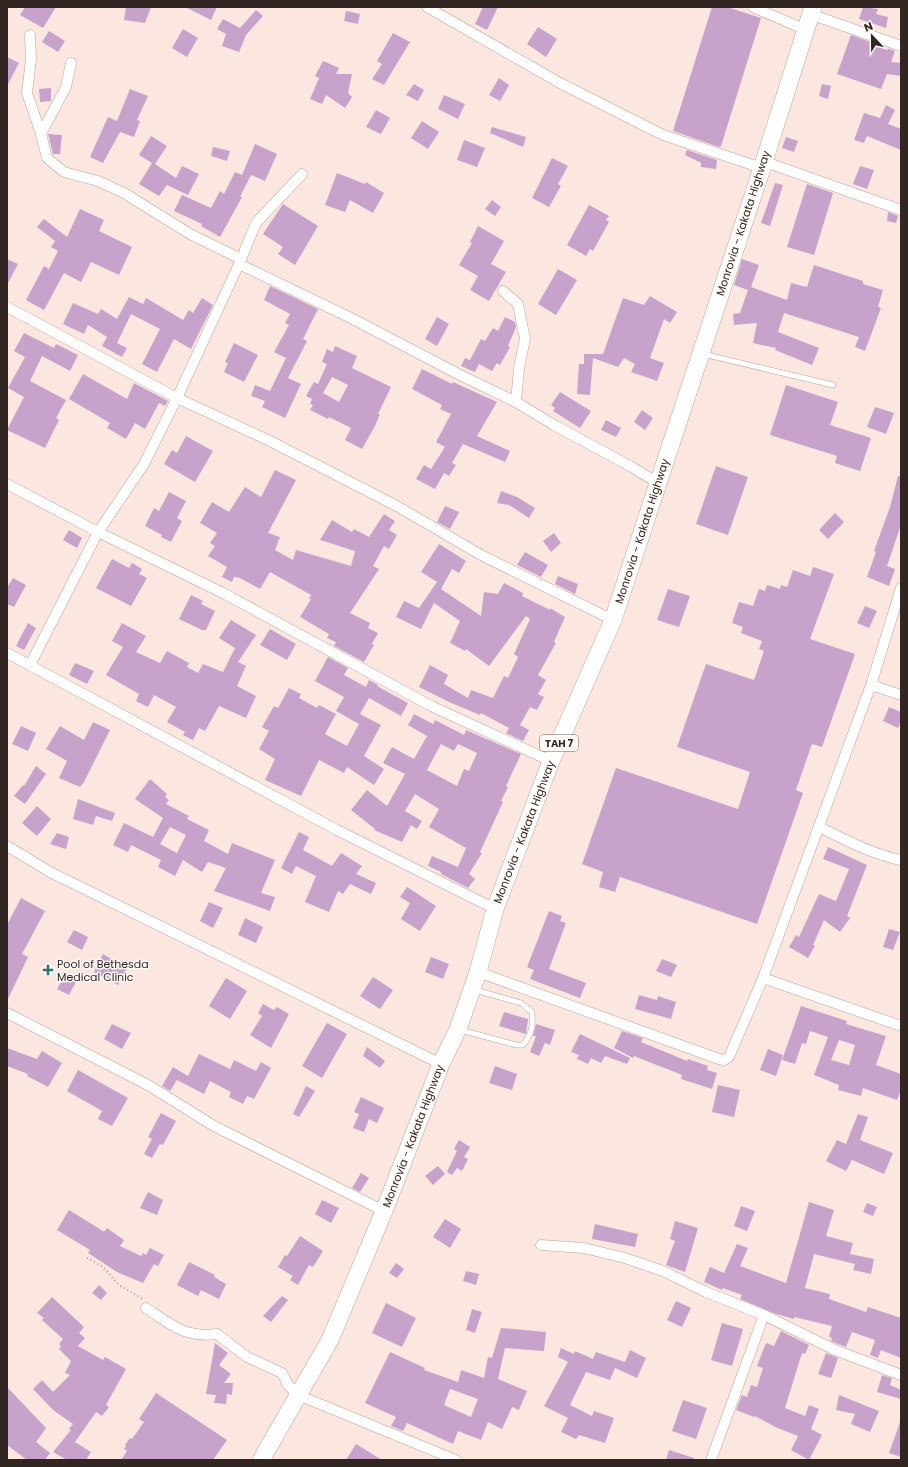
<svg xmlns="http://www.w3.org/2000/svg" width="908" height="1467" viewBox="0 0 908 1467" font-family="Poppins,sans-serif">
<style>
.building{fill:#c7a3cc;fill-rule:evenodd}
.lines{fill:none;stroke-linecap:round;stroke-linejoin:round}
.service-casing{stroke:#c0a296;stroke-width:6}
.minor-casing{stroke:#c0a296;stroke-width:11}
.trunk-casing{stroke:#c0a296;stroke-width:18}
.path{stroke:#ac9b96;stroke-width:2;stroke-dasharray:1 3;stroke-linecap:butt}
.service{stroke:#fff;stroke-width:5}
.minor{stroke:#fff;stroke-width:10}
.trunk{stroke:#fff;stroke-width:17}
.poi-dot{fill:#2b746d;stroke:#fef8f5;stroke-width:1.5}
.labels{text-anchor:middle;stroke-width:3;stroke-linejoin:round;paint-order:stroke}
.shield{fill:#fef8f5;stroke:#6f6561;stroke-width:1}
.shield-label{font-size:10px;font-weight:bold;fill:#322622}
.street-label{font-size:11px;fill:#322622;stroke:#fef8f5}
.poi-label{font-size:11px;fill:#322622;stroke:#fef8f5;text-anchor:start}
</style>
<rect width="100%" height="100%" fill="#fbe7e0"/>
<g class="building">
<polygon points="25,7 56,7 43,28 20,15"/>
<polygon points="126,7 151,7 145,23 124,20"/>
<polygon points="185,7 217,7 211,20"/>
<polygon points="483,7 498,7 487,30 475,24"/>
<polygon points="712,7 727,7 761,18 721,146 719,147 673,131"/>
<polygon points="863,7 878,9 876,14 888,17 886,28 859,19"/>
<polygon points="256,10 263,16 246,35 239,52 222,46 226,34 217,29 223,19 240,28"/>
<polygon points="346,11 360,14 358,24 344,21"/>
<polygon points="538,27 557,39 546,57 527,44"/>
<polygon points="183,29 198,38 187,57 172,48"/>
<polygon points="49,31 65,41 58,52 42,42"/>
<polygon points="393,33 410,42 384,85 372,79 382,64 377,61"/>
<polygon points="851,35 895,51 891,62 901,63 901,76 887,74 881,89 837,74"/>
<polygon points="7,57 19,63 7,86"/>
<polygon points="323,61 339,68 336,74 352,74 348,93 352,97 345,108 326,95 322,104 310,99 319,78 315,76"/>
<polygon points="499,78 509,85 500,101 489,95"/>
<polygon points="414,84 424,90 418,101 406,95"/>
<polygon points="822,84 831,86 828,99 819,96"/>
<polygon points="51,88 51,101 40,102 39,89"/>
<polygon points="130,89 148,96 137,120 140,121 134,137 120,132 103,163 90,157 108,117 117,121"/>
<polygon points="444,95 465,104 458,119 438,109"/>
<polygon points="886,105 895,110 888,124 901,129 901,150 867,136 864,143 854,140 864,113 880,118"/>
<polygon points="376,110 390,118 381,134 366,127"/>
<polygon points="422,121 439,132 428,149 411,138"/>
<polygon points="492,127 526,137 523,147 490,133"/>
<polygon points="48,134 62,135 60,154 53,154"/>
<polygon points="151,136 167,146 155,164 176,178 182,166 199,174 188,195 167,185 159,196 139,184 152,163 139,155"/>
<polygon points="786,137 798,141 794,152 782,148"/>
<polygon points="464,140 485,148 477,167 457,160"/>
<polygon points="255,144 277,154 265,181 251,175 240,197 242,197 220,237 201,226 202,224 174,211 182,195 211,208 220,191 224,194 235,172 242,175"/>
<polygon points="213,147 230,151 227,161 211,156"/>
<polygon points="687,150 717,160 716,169 701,167 701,163 685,155"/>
<polygon points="552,158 568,166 558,184 561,186 549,207 532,198"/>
<polygon points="860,166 874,170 867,189 853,184"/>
<polygon points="337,173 365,184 366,182 384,193 373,213 350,200 345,212 325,205"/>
<polygon points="775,183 783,185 770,226 761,223"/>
<polygon points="807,184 833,193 814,255 787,247"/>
<polygon points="492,200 501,207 495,216 485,209"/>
<polygon points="283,204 318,226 295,265 278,254 283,247 263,234"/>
<polygon points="589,205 609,216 606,220 609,222 593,251 590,249 586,256 567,245"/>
<polygon points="80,209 104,220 99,231 132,247 119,275 91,262 81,282 64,273 44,310 26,300 44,266 49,269 58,251 51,247 55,241 37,227 44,219 67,237"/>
<polygon points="888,212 898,216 896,223 887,221"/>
<polygon points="478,226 504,241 491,264 506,272 489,301 470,290 478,276 459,265 472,243 470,242"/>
<polygon points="7,259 18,264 7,285"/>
<polygon points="742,259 759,265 751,287 787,300 791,283 807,287 814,265 863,281 863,284 883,290 878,307 881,308 865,351 855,347 859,337 784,313 778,332 819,348 812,365 775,350 776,348 753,343 757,323 734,325 733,314 740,313 748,290 734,285"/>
<polygon points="558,269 577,280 556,315 538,304"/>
<polygon points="270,286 318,309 303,339 307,341 288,378 301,384 285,418 262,407 265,401 251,396 255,385 270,391 286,358 274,352 289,325 285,323 290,314 264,300"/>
<polygon points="650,296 677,312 670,323 664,319 650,358 664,363 657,381 631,372 635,364 624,358 618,367 593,358 590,395 577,394 579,364 584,364 584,354 603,354 623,298 644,305"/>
<polygon points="129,297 143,304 146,298 183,320 189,310 193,313 202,298 213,305 191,349 174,339 157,372 142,364 160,329 131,314 117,343 127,348 122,357 102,346 107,337 88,325 84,334 63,324 73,303 98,314 101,309 117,319"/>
<polygon points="437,317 449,324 437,346 425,339"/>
<polygon points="505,317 515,322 516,327 508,346 510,347 500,365 497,363 492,371 479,364 475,372 461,366 465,358 470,360 481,339 485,341 493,328 498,331"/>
<polygon points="24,333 54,348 56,344 78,355 70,371 42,356 30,381 66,400 56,418 59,420 45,448 7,430 24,397 8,388 25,357 14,351"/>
<polygon points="234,343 258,355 244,382 224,372 228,363 225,362"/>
<path d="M335,346L357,356L352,368L391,387L378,414H380L375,426L362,449L345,440L351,428L329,417L328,419L310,410L313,405L310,404L312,399L306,396L314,382L318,384L327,364L322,362L327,349L333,352ZM332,377L348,385L339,402L323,393Z"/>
<polygon points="422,369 452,384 453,382 497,402 477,436 510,451 505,462 463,444 452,463 456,465 449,476 444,473 435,489 416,479 424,465 431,469 445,447 436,442 451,414 440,409 442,405 412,389"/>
<polygon points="83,374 127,399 134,383 168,401 165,406 159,403 145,429 135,423 126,439 107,428 110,423 69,399"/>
<polygon points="786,385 838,402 830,425 871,438 860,471 835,463 837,456 770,435"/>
<polygon points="560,392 591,411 580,428 553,411 555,408 551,405"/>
<polygon points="875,407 894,413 886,434 867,427"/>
<polygon points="642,410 653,418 645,430 634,422"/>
<polygon points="606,420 621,428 616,437 601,430"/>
<polygon points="186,436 213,451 195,482 164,464 172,450 177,453"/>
<polygon points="716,466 748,477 728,535 696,524"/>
<polygon points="275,470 296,480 268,533 280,537 275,550 293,560 296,550 351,566 355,551 320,540 332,520 352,532 354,529 369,537 384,514 395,521 389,530 397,535 389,549 384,546 373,566 379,569 350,613 370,623 368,628 378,633 372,644 374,645 364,662 334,646 336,642 327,638 329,634 300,617 311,599 309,599 311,595 270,572 260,589 240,578 234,577 232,582 222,577 227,567 208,556 215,546 210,543 217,533 200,523 212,502 229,512 245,487 261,497"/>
<polygon points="898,476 901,476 901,525 887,566 895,569 889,586 867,577 876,552 874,551 890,507"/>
<polygon points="501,491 517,497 535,508 529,518 509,505 497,503"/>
<polygon points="169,492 186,501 177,518 182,521 171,542 161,537 162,535 145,526 154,508 159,511"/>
<polygon points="445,506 459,512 450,529 437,522"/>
<polygon points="835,513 844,522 828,539 819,530"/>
<polygon points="69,530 82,538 77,548 63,540"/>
<polygon points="554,533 561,543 551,552 543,541"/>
<polygon points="439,544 466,561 459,573 452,569 441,589 481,616 484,592 498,594 504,583 523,593 522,596 550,610 550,608 565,617 554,642 556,643 538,675 546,680 538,694 544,697 537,710 530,707 520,725 529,730 523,741 506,733 509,728 481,713 480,715 449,702 419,687 430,665 448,675 444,684 468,698 471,690 493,698 504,676 508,678 518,657 514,654 530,619 526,616 489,666 466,649 465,651 450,643 460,621 434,603 421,629 396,617 404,601 419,608 437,582 421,572"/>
<polygon points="525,552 548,565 541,577 517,565"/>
<polygon points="112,559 129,568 132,563 142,569 139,574 147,578 131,606 96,588"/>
<polygon points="813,567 834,574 810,639 855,654 822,747 812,744 796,790 803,793 757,924 620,877 615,892 599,887 603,872 582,864 616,768 738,809 750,772 677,747 706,664 754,680 764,651 759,649 762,641 741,633 743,627 732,623 739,602 753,606 759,589 765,591 767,585 780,589 781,585 787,587 793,570 810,576"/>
<polygon points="558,576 578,584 575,594 555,584"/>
<polygon points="13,578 26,585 14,607 7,604 7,588"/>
<polygon points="668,589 690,596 679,627 657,620"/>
<polygon points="191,595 203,601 201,604 215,611 206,630 202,630 179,619"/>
<polygon points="865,606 877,611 869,628 857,623"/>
<polygon points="231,620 256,635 238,662 246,666 237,686 256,696 246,718 219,706 205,731 199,728 193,740 183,735 185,732 167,722 176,707 154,695 148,707 136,701 139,694 106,675 123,647 112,641 122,623 146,636 136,652 160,663 167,651 189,663 187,667 198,673 203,664 223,672 235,648 219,638"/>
<polygon points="28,623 36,628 24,650 16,646"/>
<polygon points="270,629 296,644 287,660 260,645"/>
<polygon points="328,657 348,668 344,675 366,687 369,680 378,685 377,686 408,703 401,716 369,698 360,714 381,725 364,756 384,769 374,785 347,767 344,773 319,760 301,796 265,780 275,759 259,749 269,731 262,727 274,706 278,708 289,688 301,694 299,698 317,708 319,705 336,714 325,734 347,746 359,724 336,711 344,697 315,681"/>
<polygon points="75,663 94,671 87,684 69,675"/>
<polygon points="889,707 901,712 901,720 898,728 883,721"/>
<path d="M414,714L433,724L435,720L464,735L466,730L521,754L506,786L508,787L501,801L503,802L480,852L482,853L469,874L475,879L468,888L441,874V872L428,866L432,856L458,867L466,848L429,827L439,809L415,794L405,811L422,821L417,829L411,825L402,842L374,830L375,829L351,810L367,790L387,806L405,774L383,763L392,747L414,759L427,736L408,725ZM441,744L454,751L458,744L477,753L469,771L464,769L457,786L427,770Z"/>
<polygon points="93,722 110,730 84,782 80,787 59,778 67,761 46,749 60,726 84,740"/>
<polygon points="21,726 36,733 28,751 12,744"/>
<polygon points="36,766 46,774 25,804 14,796 23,785 24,786"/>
<path d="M150,779L167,794L165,797L169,800L166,804L189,816L187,819L209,830L204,841L228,854L232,843L275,860L261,893L275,897L270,911L214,891L226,868L208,862L202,872L183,860L175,876L158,867L161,860L131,845L128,852L113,845L124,823L153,837L163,818L135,799ZM170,827L186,835L177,853L160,844Z"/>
<polygon points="78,799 115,813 112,821 96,816 93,825 73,819"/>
<polygon points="37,806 51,819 37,836 22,823"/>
<polygon points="299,832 309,837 303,850 332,866 341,853 362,866 356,874 376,883 371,894 350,884 343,894 338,891 329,912 305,902 316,876 296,866 292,874 281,868"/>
<polygon points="57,833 69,837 66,849 50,844"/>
<polygon points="828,847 867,865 847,916 850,918 840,932 824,920 813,945 815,946 808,958 789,947 796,935 799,937 819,894 836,901 849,869 823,859"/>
<polygon points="407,887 436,906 420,931 401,919 410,903 400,897"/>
<polygon points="21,898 45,911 22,954 28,957 7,1001 7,925"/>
<polygon points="209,902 223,908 213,928 200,921"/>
<polygon points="549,911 562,916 560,921 566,923 549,969 586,983 580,998 530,979 534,970 527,967"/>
<polygon points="245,918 263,927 256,943 238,935"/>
<polygon points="889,929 900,932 893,950 883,947"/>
<polygon points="74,930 88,937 82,950 67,942"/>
<polygon points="103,954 127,968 118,985 94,972"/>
<polygon points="431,957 449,964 443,979 425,972"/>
<polygon points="662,959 677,965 671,977 656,971"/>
<polygon points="65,975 76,982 69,995 57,989"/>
<polygon points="373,977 393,990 380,1009 360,996"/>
<polygon points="226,978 247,991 230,1019 209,1006"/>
<polygon points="639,995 657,1000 658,996 676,1002 671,1019 635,1009"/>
<polygon points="263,1004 274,1010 277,1007 289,1014 271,1048 250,1035 262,1016 258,1013"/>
<path d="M801,1006L847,1021L846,1024L886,1036L876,1065L901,1074V1090L897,1100L863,1088L861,1096L838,1090L839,1085L814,1075L828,1037L810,1031L806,1044L802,1043L795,1064L782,1060ZM839,1040L855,1045L849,1065L831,1060Z"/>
<polygon points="504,1012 528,1019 526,1034 499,1026"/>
<polygon points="327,1023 347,1034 322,1078 302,1066"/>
<polygon points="112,1024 131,1033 122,1049 104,1039"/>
<polygon points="536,1024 555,1030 550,1045 545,1043 539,1056 530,1052 536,1036 533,1036"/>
<polygon points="622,1031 643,1038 641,1042 687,1061 688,1059 708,1066 707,1070 717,1073 712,1089 681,1079 682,1075 634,1056 633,1058 614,1048"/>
<polygon points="580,1034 630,1058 627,1064 605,1056 601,1063 591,1058 588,1064 577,1059 579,1055 571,1052"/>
<polygon points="367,1047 385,1061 380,1068 363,1056"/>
<polygon points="7,1048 37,1059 42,1051 62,1063 48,1087 27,1076 28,1074 7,1066"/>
<polygon points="768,1049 783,1055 776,1076 760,1070"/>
<polygon points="199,1054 230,1069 234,1060 256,1071 261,1062 271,1068 254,1099 247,1096 243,1104 229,1097 231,1092 210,1081 204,1094 177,1080 170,1091 162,1086 173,1067 188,1076"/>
<polygon points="495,1066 517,1074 512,1090 489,1083"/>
<polygon points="78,1070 128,1098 112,1126 98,1119 102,1111 67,1091"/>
<polygon points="718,1085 740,1090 734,1117 712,1112"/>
<polygon points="306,1086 315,1091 299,1117 293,1114"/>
<polygon points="361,1097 384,1108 377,1123 369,1119 364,1132 353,1128 359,1114 354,1112"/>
<polygon points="161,1113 176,1121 163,1145 160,1144 152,1158 144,1154 152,1139 148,1137"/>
<polygon points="858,1114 868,1117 860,1140 893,1153 884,1174 852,1160 846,1171 826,1161 837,1140 846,1144"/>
<polygon points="459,1140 470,1147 464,1157 468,1159 462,1171 457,1168 452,1175 447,1172 457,1151 454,1149"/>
<polygon points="438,1166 445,1174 433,1185 425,1176"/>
<polygon points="361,1173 369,1178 360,1192 352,1188"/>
<polygon points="148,1192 163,1200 157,1215 140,1208"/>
<polygon points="322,1200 339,1208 331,1223 315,1214"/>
<polygon points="809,1202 834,1210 826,1236 853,1243 850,1254 874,1259 871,1274 853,1270 855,1264 814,1254 805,1288 830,1294 829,1299 866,1312 868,1307 901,1318 901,1358 881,1350 878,1358 870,1355 875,1340 852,1332 846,1347 838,1344 831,1341 832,1338 829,1337 832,1326 794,1317 794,1319 776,1314 740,1299 742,1295 723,1288 722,1290 704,1282 710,1267 724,1273 737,1244 748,1248 740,1266 786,1283"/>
<polygon points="867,1203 877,1207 873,1216 863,1212"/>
<polygon points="741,1206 755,1211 747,1231 734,1226"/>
<polygon points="69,1210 103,1231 105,1231 107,1228 124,1240 120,1246 141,1256 143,1253 146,1255 150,1248 164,1255 158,1266 154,1264 143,1283 117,1272 88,1253 90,1250 57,1230"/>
<polygon points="445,1219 461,1229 450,1248 433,1237"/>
<polygon points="675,1221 698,1228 685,1272 666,1265 675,1241 670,1239"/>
<polygon points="595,1224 638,1234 635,1247 592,1239"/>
<polygon points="300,1236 323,1251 313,1267 309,1265 298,1285 290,1280 293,1276 278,1267 285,1255 287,1256"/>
<polygon points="189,1262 215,1275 214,1277 226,1284 219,1299 201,1290 198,1296 177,1285"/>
<polygon points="396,1263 404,1269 397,1278 389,1273"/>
<polygon points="466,1271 479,1274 476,1285 463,1281"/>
<polygon points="99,1285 107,1293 101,1300 92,1293"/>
<polygon points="282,1296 288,1300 271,1322 263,1316"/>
<polygon points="52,1297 84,1327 79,1333 85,1338 78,1346 103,1360 105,1357 126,1369 106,1405 109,1407 102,1416 96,1412 75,1442 91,1452 86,1460 67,1460 53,1452 71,1430 69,1429 73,1424 53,1410 33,1389 42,1380 53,1392 70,1375 65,1373 71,1361 59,1349 61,1346 59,1344 63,1339 42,1320 44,1318 37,1313"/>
<polygon points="676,1301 691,1308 682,1327 667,1320"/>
<polygon points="386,1303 416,1318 402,1347 372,1333"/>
<polygon points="472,1309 482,1312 475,1333 466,1330"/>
<polygon points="722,1323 743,1329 732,1366 711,1360"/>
<path d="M501,1328L546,1332L544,1351L505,1348L498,1379L527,1391L519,1410L512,1407L502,1429L488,1422L481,1440L458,1431L453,1444L407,1423L403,1431L391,1426L396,1417L365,1403L390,1352L425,1368L424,1370L458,1382L461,1370L484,1378L488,1357L492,1358ZM450,1389L478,1399L471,1417L444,1405Z"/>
<polygon points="781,1331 809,1345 805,1354 802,1353 785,1408 805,1416 809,1405 819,1409 811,1429 822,1435 809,1460 791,1450 798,1436 775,1427 755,1416 754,1417 736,1410 742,1395 747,1397 751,1385 757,1387 763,1368 757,1366 766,1343 774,1346"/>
<polygon points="215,1343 228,1353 219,1365 231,1374 224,1383 233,1383 232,1395 227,1394 226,1404 214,1403 216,1395 206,1394"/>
<polygon points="561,1348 574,1354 575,1351 593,1359 596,1352 625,1362 630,1350 646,1358 637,1378 615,1368 610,1380 586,1372 570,1405 592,1416 594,1411 614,1418 605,1443 579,1435 576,1439 561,1432 568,1418 544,1406 568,1362 558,1357"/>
<polygon points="826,1353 838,1358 831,1378 818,1374"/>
<polygon points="882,1375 892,1378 890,1385 901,1390 901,1399 877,1392"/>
<polygon points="7,1387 46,1428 36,1442 50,1453 45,1460 27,1460 7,1445"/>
<polygon points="156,1393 227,1440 213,1460 121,1460 127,1451 124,1449 126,1446 125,1445 130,1438 132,1439 144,1422 139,1419"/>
<polygon points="839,1395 879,1411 870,1432 851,1424 855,1414 836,1410"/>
<polygon points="683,1400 707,1408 696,1439 672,1431"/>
<polygon points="900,1422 901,1422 901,1457 889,1453"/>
<polygon points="356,1444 382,1460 346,1460"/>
<polygon points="669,1450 694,1458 694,1460 666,1460"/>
</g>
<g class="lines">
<g class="service-casing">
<g id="service">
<polyline points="703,354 833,385"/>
<path d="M461,1030L516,1045H523C532,1034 533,1026 532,1012L521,1003L475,990"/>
</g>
</g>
<g class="minor-casing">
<g id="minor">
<polyline points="427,7 560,83 663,135 762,168 771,164 901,210"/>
<polyline points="753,7 806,30"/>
<polyline points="810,14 901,46"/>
<polyline points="30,35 31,59 27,93 41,134 47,158 64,172 98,181 124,193 190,234 241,259"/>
<polyline points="41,134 66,87 71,63"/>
<polyline points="239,264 351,318 464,377 516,402 554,425 630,466 658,483"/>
<polyline points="503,291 518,304 525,339 519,368 516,402"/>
<polyline points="7,307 177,398 270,441 395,505 483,556 613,620"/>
<polyline points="7,484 98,532 225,594 431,706 551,761"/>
<polyline points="7,653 337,830 495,909"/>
<polyline points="30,665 98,532 144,464 177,398 239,264 256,223 302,174"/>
<polyline points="871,685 901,695"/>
<path d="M819,827C846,840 871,854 901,860"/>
<polyline points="7,846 50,872 441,1064"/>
<polyline points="478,972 719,1059 724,1060 729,1057 763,978 871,685 901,588"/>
<polyline points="763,978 901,1026"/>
<polyline points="7,1013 148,1085 214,1126 384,1211"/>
<polyline points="541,1245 584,1248 625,1258 663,1271 706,1292 764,1315 835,1350 901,1375"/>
<path d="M146,1308C172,1325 184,1338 217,1334L247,1357L282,1373L288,1385L298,1395L456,1460"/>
<polyline points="711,1460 764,1315"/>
</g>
</g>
<g class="trunk-casing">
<polyline id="trunk" points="261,1460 330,1340 384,1211 441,1064 458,1029 478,972 495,909 551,761 613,620 762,168 813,7"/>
</g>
<polyline class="path" points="87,1258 103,1267 119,1285 143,1299"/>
<use href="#service" class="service"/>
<use href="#minor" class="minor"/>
<use href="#trunk" class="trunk"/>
</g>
<path class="poi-dot" d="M46 964h4v4h4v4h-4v4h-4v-4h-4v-4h4z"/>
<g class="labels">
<rect class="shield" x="540" y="735" width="38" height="16" rx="3"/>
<g class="shield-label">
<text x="559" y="747">TAH 7</text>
</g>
<g class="street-label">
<text transform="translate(743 223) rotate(-72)" y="4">Monrovia - Kakata Highway</text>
<text transform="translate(642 531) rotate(-72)" y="4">Monrovia - Kakata Highway</text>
<text transform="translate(524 832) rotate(-69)" y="4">Monrovia - Kakata Highway</text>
<text transform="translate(413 1136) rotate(-69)" y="4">Monrovia - Kakata Highway</text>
</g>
<g class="poi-label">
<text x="57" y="968">Pool of Bethesda<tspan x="57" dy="13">Medical Clinic</tspan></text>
</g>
</g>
<rect width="908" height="1467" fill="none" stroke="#322622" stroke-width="16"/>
<g transform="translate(872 36) rotate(338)" stroke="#fef8f5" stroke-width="3" paint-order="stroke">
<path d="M0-3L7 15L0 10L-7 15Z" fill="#322622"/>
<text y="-6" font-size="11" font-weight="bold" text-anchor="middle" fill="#322622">N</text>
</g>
</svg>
